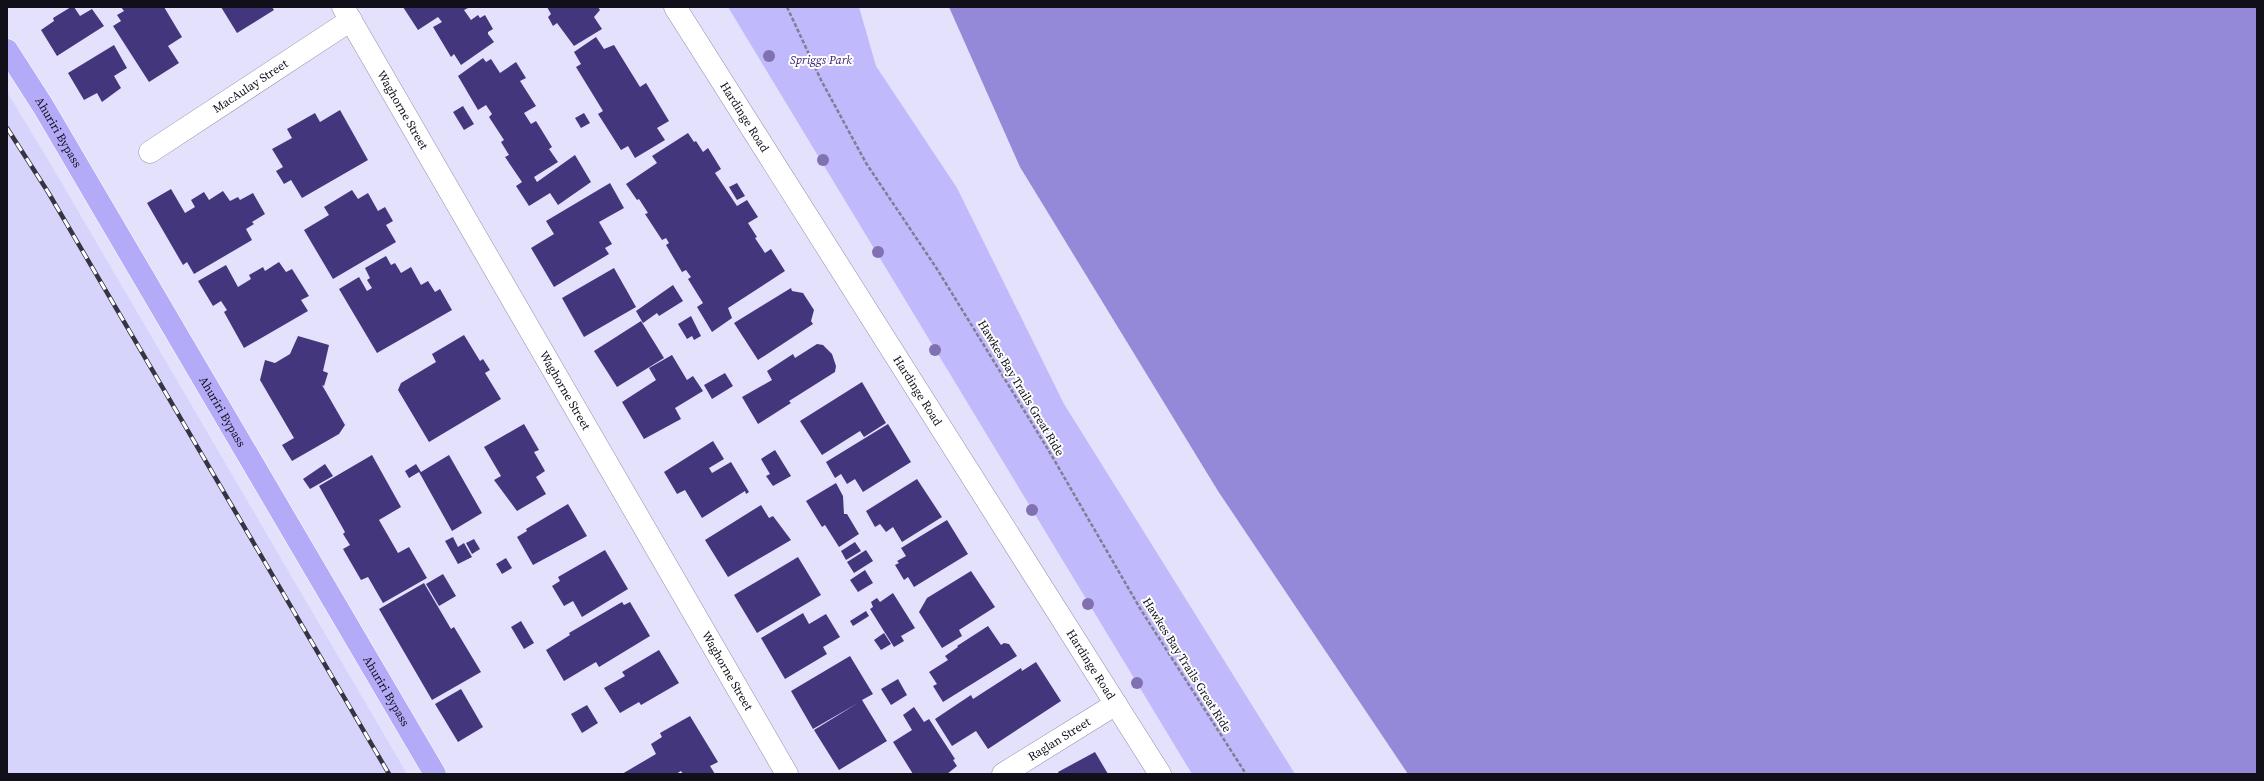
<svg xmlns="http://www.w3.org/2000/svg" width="2264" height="781" viewBox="0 0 2264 781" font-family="'Source Serif 4',serif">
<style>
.built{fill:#d7d4fc}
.green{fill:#c0b9fc}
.water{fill:#9389d8}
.building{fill:#44367d}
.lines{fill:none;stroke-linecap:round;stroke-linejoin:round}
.minor-casing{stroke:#908eac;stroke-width:23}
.highway-casing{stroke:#fff;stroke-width:23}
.path{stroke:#807e92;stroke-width:2.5;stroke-dasharray:4 2;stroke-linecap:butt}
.minor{stroke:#fff;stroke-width:22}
.highway{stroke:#b4abf8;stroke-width:22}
.rail-casing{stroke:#363442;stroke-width:4.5}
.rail{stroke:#fff;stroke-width:3;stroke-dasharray:9;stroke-linecap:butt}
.tree{fill:#8271b0}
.labels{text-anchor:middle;stroke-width:4;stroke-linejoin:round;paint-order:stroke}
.park-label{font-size:12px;font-style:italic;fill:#321672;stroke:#fff}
.street-label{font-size:12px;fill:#110f1a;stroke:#fff}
</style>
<rect width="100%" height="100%" fill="#e3e1fc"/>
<polygon class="built" points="7,92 50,163 407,774 7,774"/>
<polygon class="green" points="728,7 859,7 876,66 957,188 1064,404 1295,774 1192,774"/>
<polygon class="water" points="949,7 2257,7 2257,774 1408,774 1218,491 1020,167"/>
<g class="building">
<polygon points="71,7 74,7 80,16 92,9 104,26 57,56 41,30 54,21 53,18"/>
<polygon points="121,7 164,7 182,37 168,46 179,63 149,82 113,26 121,21 117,15 124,11"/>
<polygon points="221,7 272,7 274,10 237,33"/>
<polygon points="403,7 470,7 464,10 471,20 478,15 480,18 485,15 493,29 488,32 488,34 494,42 461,65 454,54 451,57 433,27 442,22 438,17 418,30"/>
<polygon points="547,7 598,7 600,10 594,17 602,29 574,46 557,23 553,26 548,17 551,14"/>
<polygon points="596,37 604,49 614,45 640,87 646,83 669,121 657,128 665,140 635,158 628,146 621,150 598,114 603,111 576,67 581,64 574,52"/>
<polygon points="114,45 127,68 114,76 121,88 102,102 97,93 84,100 68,73"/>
<polygon points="483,58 486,62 491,59 500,73 516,62 526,78 520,81 536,106 524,113 531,124 536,121 552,147 549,149 558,162 534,177 537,182 575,155 591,182 558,205 550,193 529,206 516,186 522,182 505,157 509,155 501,142 504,140 489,117 492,114 486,105 478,110 458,76"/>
<polygon points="463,106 474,124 464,130 453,112"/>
<polygon points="340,110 368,160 302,198 291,180 284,184 276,171 283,167 272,149 292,138 287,129 315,113 320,122"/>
<polygon points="584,113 590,123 581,128 575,118"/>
<polygon points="688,133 694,142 696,141 703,152 708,148 721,169 715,173 737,206 747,200 758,217 748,223 757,237 755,238 765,253 771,249 785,271 728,308 732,318 712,332 697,307 703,303 688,279 691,277 686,270 682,272 666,245 669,243 666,238 662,240 645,214 648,213 639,199 637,200 626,184 657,163 652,156"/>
<polygon points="610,183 624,208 599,222 612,244 605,248 609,254 554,287 531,248 554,234 546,221"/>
<polygon points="737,183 745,196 737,200 729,187"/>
<polygon points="171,189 185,213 195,207 191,200 204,192 209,200 223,191 230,201 238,197 240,200 253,193 265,214 252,222 254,224 246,229 252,240 194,274 187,262 183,265 147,203"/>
<polygon points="352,190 358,199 368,193 378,211 385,207 393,221 386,225 396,242 333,279 304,230 329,215 324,207"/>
<polygon points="386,256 391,265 395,263 401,273 411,267 421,285 428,281 435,292 440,289 452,310 377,353 339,289 359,277 367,291 372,288 367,280 370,278 365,268"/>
<polygon points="279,262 286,272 292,269 309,296 301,300 308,311 244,348 224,312 227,310 221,301 213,306 198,281 226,265 238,287 251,279 249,275 263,267 265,271"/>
<polygon points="614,268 636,307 584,337 562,298"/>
<polygon points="673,285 683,301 659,316 657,313 643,323 636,311"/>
<polygon points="791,288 792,291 803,293 814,310 811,321 813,324 758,360 734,323"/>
<polygon points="691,316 701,336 694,340 692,336 687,339 678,324"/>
<polygon points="641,321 664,358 617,387 594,351"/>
<polygon points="464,335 480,361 483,359 490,370 485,373 501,399 429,442 398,390 401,383 436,362 432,354"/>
<polygon points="298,336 329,345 323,371 328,373 324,386 322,385 345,425 339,434 292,461 282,445 294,438 260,380 265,360 275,363 290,354"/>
<polygon points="817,344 823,345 832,354 836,366 835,372 789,401 791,403 758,424 742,397 772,380 767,371 793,354 795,358"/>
<polygon points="672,355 687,380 693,376 703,391 675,408 681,419 644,439 622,402 656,380 649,368"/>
<polygon points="725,373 733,386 712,399 704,385"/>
<polygon points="862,382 886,423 864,437 860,431 822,455 800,421"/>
<polygon points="524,424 539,450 534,452 545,471 536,477 546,494 517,511 494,480 501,476 484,447"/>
<polygon points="888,424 911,462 863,492 855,479 847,484 841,474 835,478 826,462"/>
<polygon points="713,441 724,459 709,468 712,473 731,462 749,492 746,494 745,491 702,518 685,490 677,494 664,472"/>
<polygon points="775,450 791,476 773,486 766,476 770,474 761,459"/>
<polygon points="372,455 401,507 379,520 398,553 409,547 427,578 383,603 368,577 361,580 343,549 350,545 343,534 345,532 319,486"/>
<polygon points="449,455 482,513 452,531 419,472 409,478 405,471 416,464 421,472"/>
<polygon points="325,464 333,476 310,489 303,479"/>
<polygon points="917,479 942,517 902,542 893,527 886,532 880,524 875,527 866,511"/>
<polygon points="836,483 843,496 844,514 847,514 859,534 839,547 825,525 822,527 806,501"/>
<polygon points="568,504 587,536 533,565 517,537 527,531 526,529"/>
<polygon points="761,505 769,518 773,516 791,540 728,577 705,540"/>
<polygon points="947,520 968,554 914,587 908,577 904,580 895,565 899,563 897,561 906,556 901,548"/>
<polygon points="453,537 458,547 464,543 472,557 458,564 445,541"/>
<polygon points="474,539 480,549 472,554 466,543"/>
<polygon points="855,542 861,551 846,560 841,551"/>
<polygon points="605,550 628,589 582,617 573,601 564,606 552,586 560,581 558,577"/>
<polygon points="866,550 873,561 854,573 847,562"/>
<polygon points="798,557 821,595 757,633 734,595"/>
<polygon points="506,558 512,568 502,574 496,564"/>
<polygon points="865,570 873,583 858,592 850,580"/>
<polygon points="971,571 995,607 959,630 962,636 942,648 919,612 927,598"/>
<polygon points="443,574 456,596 439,606 426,584"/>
<polygon points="424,583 451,629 454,627 481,672 432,700 379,609"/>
<polygon points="893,593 915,628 901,636 904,641 894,647 870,609 873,607 871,602 877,598 880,602"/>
<polygon points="622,602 624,605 630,602 650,636 599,667 596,662 564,681 546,650 570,635 569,633"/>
<polygon points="866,611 869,616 853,626 850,621"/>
<polygon points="803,613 809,624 826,614 840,637 823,647 827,654 785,679 761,638"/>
<polygon points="521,621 534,643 524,649 511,627"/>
<polygon points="988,626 1001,645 1004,643 1009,644 1017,656 943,702 933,686 937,684 929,672 948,660 945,656 958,647 957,646"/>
<polygon points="884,633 891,644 881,650 874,640"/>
<polygon points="659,650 679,683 641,705 639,702 620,713 604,688 625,676 622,672"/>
<polygon points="850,656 873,694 862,700 887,741 839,770 814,730 858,703 813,729 791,691"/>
<polygon points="1036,662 1061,701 988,749 976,731 952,746 935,719 971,695 973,699 1021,668 1022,671"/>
<polygon points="898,679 907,695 891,705 881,689"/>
<polygon points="461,689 483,727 458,742 435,704"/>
<polygon points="587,705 598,723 582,733 571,714"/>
<polygon points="914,707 924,722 929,719 955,759 953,760 957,766 947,774 913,774 893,742 912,730 903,715"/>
<polygon points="690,716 718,762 710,766 715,774 683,774 681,771 676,774 622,774 656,754 651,744 662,737 660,733"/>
<polygon points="1095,752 1108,774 1059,774 1058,772"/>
</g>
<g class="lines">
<g class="minor-casing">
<g id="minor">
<path id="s1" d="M343,7L787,774"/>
<path id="s2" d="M675,7L1160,774"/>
<path id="s3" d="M150,152L351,20"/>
<path id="s4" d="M1003,774L1116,704"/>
</g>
</g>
<g class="highway-casing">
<g id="highway">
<path id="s5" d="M7,50L43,106L435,774"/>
</g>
</g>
<polyline class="path" points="787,7 821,80 866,163 937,269 1049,451 1141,610 1246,774"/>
<use href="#minor" class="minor"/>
<use href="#highway" class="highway"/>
<g class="rail-casing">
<polyline id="rail" points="7,128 48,192 389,774"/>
</g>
<use href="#rail" class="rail"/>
</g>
<g class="tree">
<circle cx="769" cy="56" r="6"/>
<circle cx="823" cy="160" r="6"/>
<circle cx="878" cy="252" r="6"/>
<circle cx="935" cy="350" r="6"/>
<circle cx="1032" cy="510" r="6"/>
<circle cx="1088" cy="604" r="6"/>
<circle cx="1137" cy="683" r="6"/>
</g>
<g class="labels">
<g class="park-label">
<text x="821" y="64">Spriggs Park</text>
</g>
<g class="street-label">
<text dy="4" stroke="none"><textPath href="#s3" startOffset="120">MacAulay Street</textPath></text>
<text dy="4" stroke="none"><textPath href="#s1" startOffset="119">Waghorne Street</textPath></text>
<text dy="4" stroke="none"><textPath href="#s2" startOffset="130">Hardinge Road</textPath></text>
<text dy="4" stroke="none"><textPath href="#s5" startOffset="97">Ahuriri Bypass</textPath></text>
<text transform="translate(1021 388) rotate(59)" y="4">Hawkes Bay Trails Great Ride</text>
<text dy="4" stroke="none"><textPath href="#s1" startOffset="443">Waghorne Street</textPath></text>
<text dy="4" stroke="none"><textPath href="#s2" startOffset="454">Hardinge Road</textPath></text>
<text dy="4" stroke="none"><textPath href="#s5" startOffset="421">Ahuriri Bypass</textPath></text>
<text dy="4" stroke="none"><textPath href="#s2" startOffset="778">Hardinge Road</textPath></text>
<text transform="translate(1187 665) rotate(58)" y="4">Hawkes Bay Trails Great Ride</text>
<text dy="4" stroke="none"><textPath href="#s1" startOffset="767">Waghorne Street</textPath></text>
<text dy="4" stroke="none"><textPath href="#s5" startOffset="745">Ahuriri Bypass</textPath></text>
<text dy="4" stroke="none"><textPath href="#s4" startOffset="66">Raglan Street</textPath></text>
</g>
</g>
<rect width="2264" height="781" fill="none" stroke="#110f1a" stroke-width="16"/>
</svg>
